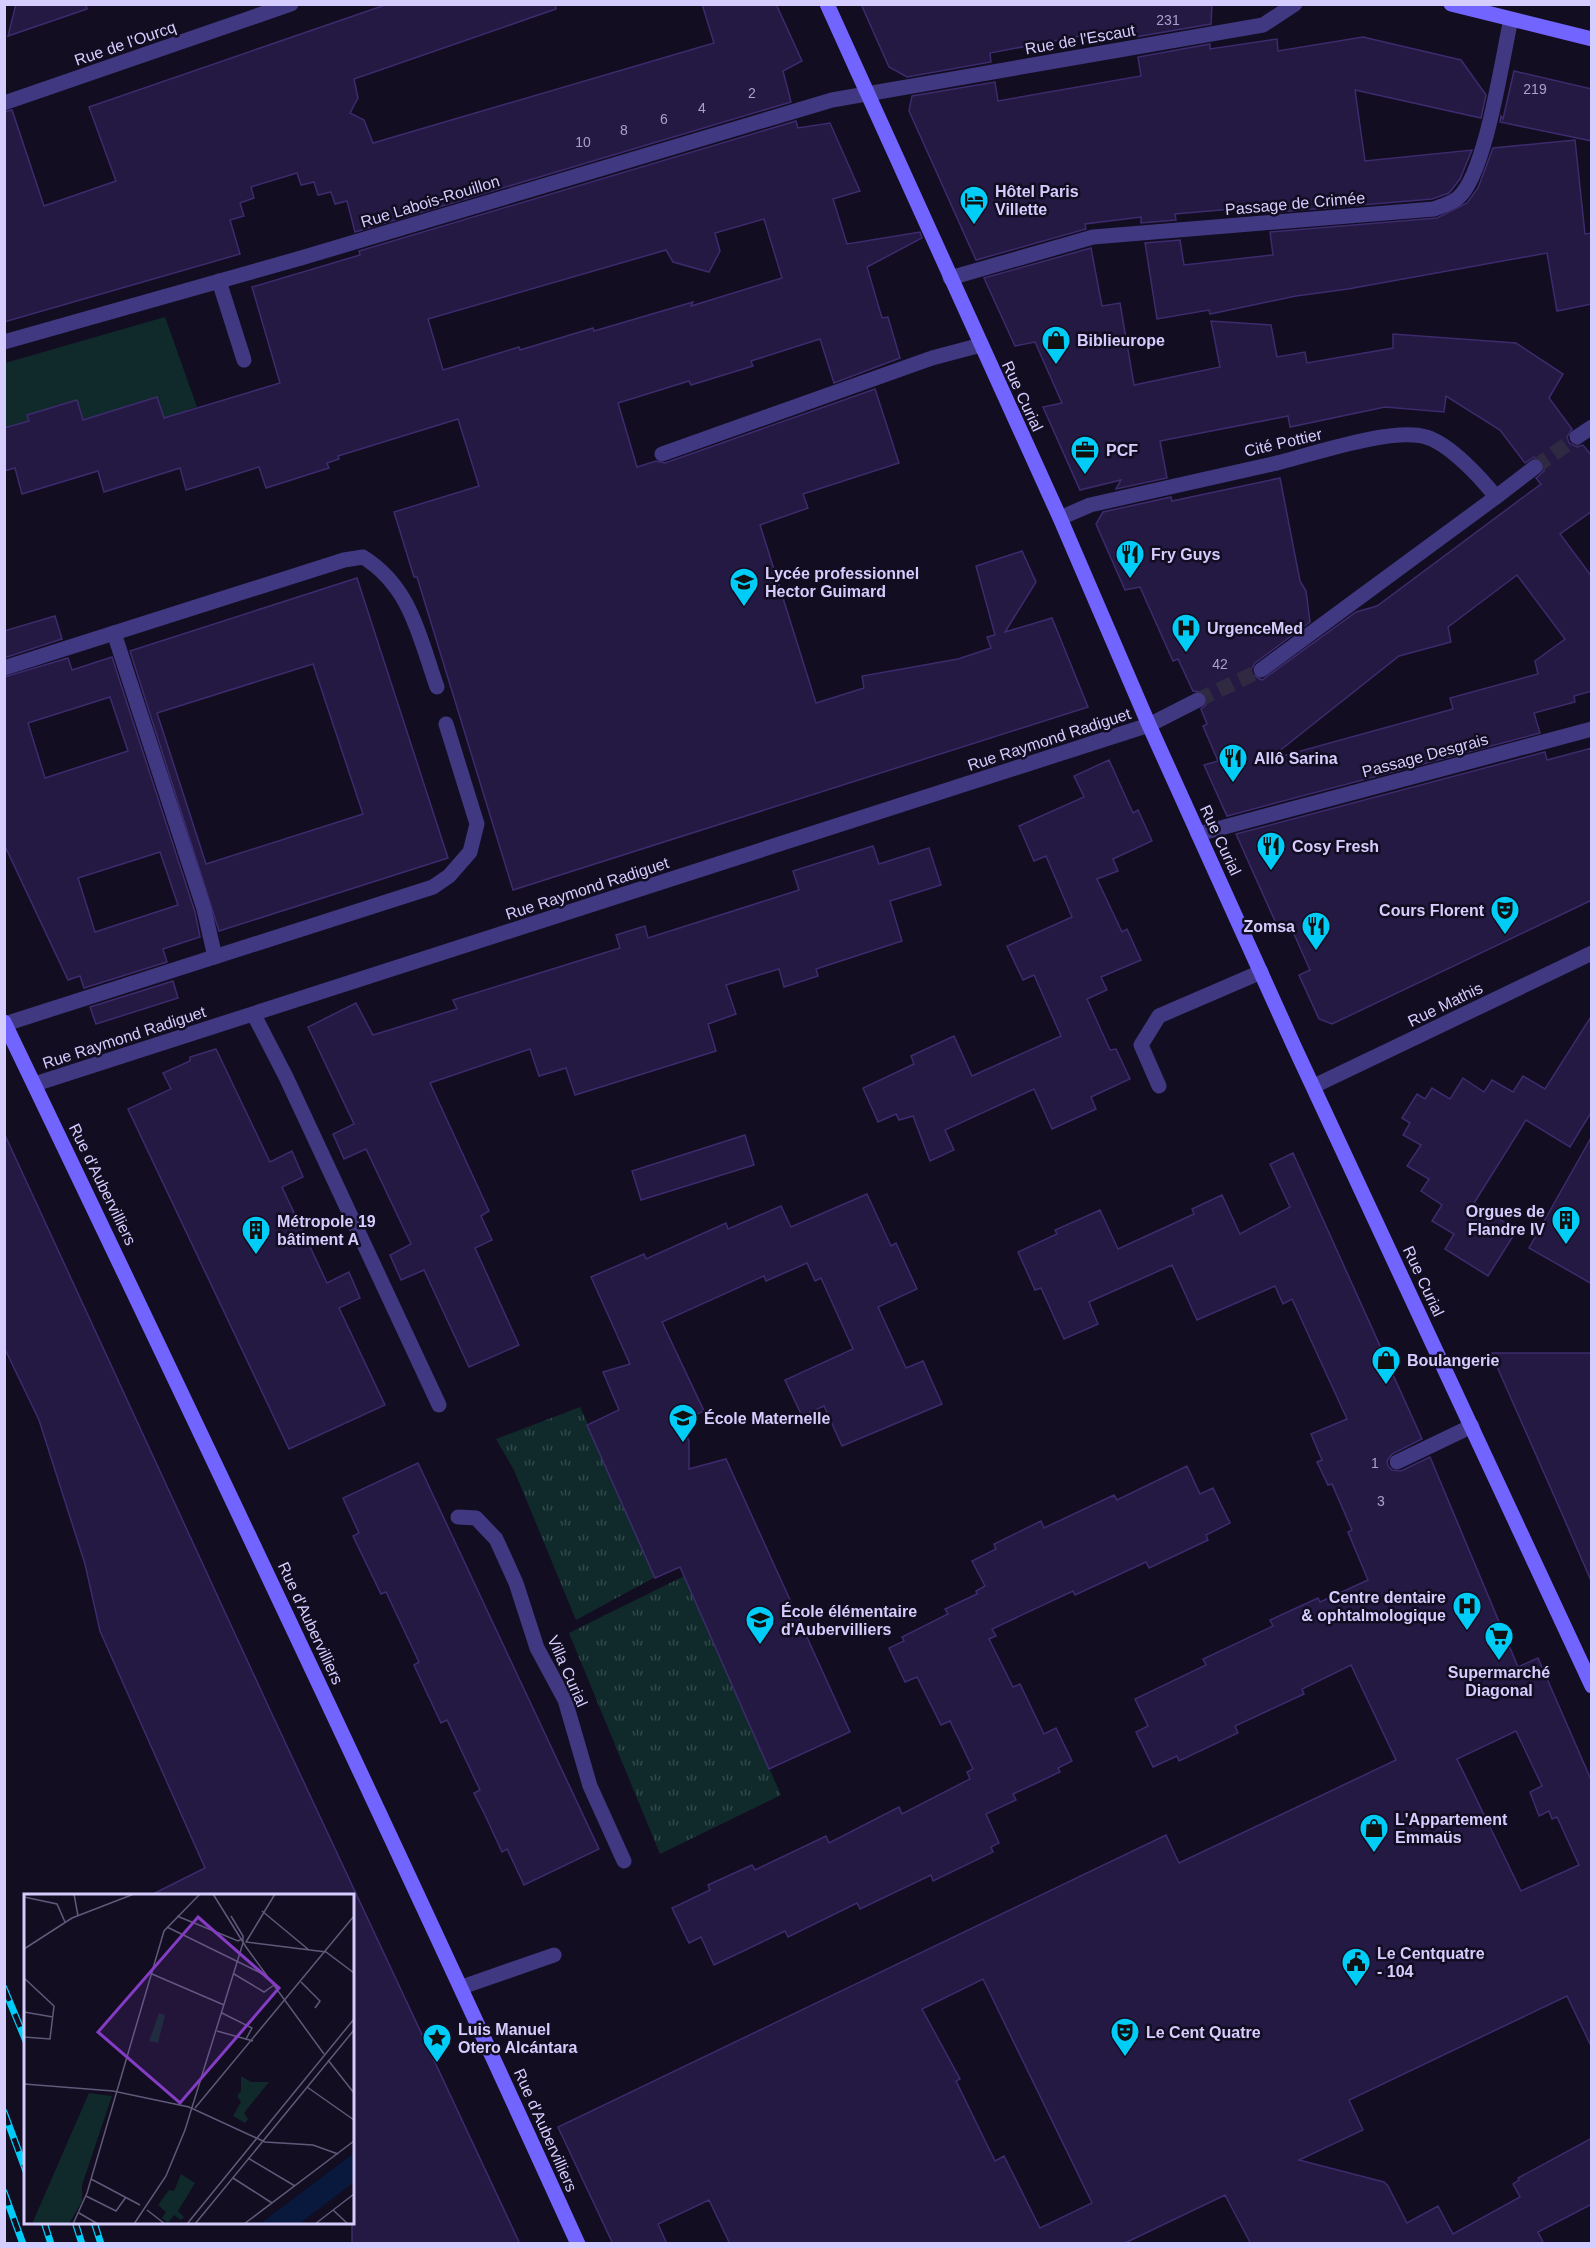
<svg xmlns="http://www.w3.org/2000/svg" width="1596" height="2248" viewBox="0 0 1596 2248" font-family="Arial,sans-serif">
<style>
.park{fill:url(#park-tufts)}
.garden{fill:#102a2b}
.building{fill:#241942;stroke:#3d2b6e;stroke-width:1.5;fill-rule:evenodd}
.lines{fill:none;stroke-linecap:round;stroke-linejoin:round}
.street-tunnel{stroke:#2f2a42;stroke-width:15;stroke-dasharray:15 8;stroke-linecap:butt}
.lane{stroke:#403880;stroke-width:15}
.street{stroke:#403880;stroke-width:15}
.secondary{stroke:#7264ff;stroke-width:15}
.rail-casing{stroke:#00cdf7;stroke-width:7}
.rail{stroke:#120d21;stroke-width:4.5;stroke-dasharray:14;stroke-linecap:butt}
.labels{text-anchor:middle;stroke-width:5;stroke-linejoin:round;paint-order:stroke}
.number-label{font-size:14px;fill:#aaa0d0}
.street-label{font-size:16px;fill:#d6cdff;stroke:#120d21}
.poi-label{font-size:16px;font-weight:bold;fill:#d6cdff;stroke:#120d21;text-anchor:start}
.inset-road{fill:none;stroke:#605a7a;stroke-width:1.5}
.view{fill:#843cc5;fill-opacity:0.15;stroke:#843cc5;stroke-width:3}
.inset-edge{fill:none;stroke:#d6cdff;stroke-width:3}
</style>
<defs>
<pattern id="park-tufts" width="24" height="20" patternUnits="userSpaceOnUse" patternTransform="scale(1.5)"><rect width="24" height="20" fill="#102a2b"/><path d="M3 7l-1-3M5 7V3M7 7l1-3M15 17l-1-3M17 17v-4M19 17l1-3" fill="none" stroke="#32484b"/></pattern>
</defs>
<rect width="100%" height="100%" fill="#120d21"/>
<g class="park">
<polygon points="580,1407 657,1576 576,1620 514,1470 496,1439"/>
<polygon points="684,1576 781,1795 660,1854 569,1633"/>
</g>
<polygon class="garden" points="165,317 197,407 187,410 189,416 166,423 157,397 106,413 84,426 77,400 28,415 29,421 5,428 5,363"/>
<g class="building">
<polygon points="16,4 86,4 87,9 8,36"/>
<polygon points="388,4 555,4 556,9 354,79 358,98 350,113 364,120 373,143 714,43 702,4 776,4 802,61 783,71 791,102 355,232 347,201 335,204 331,192 318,195 314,182 301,185 297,173 251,187 254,198 240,203 244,216 230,220 240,254 4,322 4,112 12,110 44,206 116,181 89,107"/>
<polygon points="861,4 1212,4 1211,24 1135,37 1134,26 990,53 991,62 907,77 889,67"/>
<polygon points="1363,37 1461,60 1486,95 1481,118 1355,90 1365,161 1472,150 1460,179 1449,193 1432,199 1268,213 1267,206 1175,214 1176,220 1141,223 1141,217 1085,224 1086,229 976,260 909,111 912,96 995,82 998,101 1141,76 1138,57 1210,44 1210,49 1277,39 1278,51"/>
<polygon points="1514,71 1592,89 1592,141 1500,122 1501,116 1503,119"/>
<path d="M796,121L798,128L830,123L860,191L833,199L847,244L920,232L922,238L867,267L882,318L888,317L900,358L834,383L820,339L751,361L753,366L691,385L689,381L618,403L637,467L656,461L665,463L875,389L899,463L803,494L808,508L760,525L816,703L864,688L862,676L958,659L991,648L987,637L995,635L976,566L1022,551L1036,582L1005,632L1052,618L1088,707L513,890L417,577H414L394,512L479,486L458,419L338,456L339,459L327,463L329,468L266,488L259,467L186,490L180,468L104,492L98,471L22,494L15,468L4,471V428L29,421L27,415L77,400L83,420L157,397L164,418L280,383L252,287L360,255L359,251ZM764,219L782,278L691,306L693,302L594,331L593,328L520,350L519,347L443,370L428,319L666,250L673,262L709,272L720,251L715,233Z"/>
<polygon points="1575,140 1585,234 1592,233 1592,304 1557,311 1547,253 1348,289 1296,296 1210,314 1209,310 1157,319 1145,243 1180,240 1184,265 1273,255 1270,232 1437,218 1467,203 1478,188 1493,148"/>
<path d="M1091,248L1102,306L1120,303L1134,385L1220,367L1211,321L1271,325L1277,357L1305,352L1307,363L1393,348V334L1516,343L1563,374L1549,398L1572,429L1567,437L1569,443L1577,447L1583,445L1592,456V511L1560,534L1592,577V691L1574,696L1575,702L1534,713L1540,733L1227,816L1204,765L1218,761L1203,726L1207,724L1201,709L1206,705L1207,696L1203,692L1193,691L1178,659L1173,661L1140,587L1125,590L1096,524L1103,512L1171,497L1172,501L1280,478L1300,581L1306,591L1310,622L1255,663L1251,670L1253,675L1262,680L1356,612L1377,606L1541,484L1536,478L1544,471L1545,465L1542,461L1534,457L1525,463L1500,430L1446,396L1444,412L1385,407L1290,427L1288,416L1160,441L1167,478L1116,489L1121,480L1080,490L1043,407L1062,403L1035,342L1015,346L984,278ZM1517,575L1565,639L1535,661L1538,674L1450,698L1453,709L1268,760L1399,656L1451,642L1448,627Z"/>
<path d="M357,578L448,858L219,931L130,651ZM313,664L363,814L206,864L157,713Z"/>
<polygon points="55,616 62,639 4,658 4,631"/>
<path d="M112,657L195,912L200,937L163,949L167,962L84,988L80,976L68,980L4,844V677L68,658L72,670ZM110,697L128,751L45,778L28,723ZM160,852L178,905L95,932L78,878Z"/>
<polygon points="1592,748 1592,900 1332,1024 1319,1019 1299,975 1310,970 1290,925 1279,930 1236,834 1545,752 1547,760"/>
<polygon points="1109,760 1133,813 1138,810 1152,841 1113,859 1118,871 1097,879 1122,932 1127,929 1141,960 1101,977 1107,990 1087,999 1110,1050 1116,1049 1130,1079 1091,1097 1096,1109 1052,1129 1034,1089 945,1130 954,1150 930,1161 913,1116 899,1120 896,1114 878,1122 863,1088 914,1064 911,1056 954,1036 972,1076 1061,1036 1034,975 1023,980 1007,946 1072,917 1046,856 1034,861 1019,826 1084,797 1074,776"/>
<polygon points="873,846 879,864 929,848 941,885 890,901 902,941 816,969 818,976 784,987 779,969 726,985 736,1014 708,1024 716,1051 575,1095 566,1068 539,1076 530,1049 430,1083 489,1211 481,1216 492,1240 475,1248 519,1345 469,1367 424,1270 401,1280 390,1255 411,1244 366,1149 344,1159 333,1134 354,1124 308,1027 356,1003 373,1035 457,1009 453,1000 620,948 616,935 645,926 648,938 799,890 793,871"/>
<polygon points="173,981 178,998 96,1024 90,1007"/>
<polygon points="1592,1015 1592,1111 1570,1147 1526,1120 1474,1203 1517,1230 1488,1276 1445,1249 1454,1234 1432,1221 1442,1205 1421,1191 1429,1179 1407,1166 1421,1145 1403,1135 1410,1123 1402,1118 1417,1094 1425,1099 1432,1088 1450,1099 1463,1078 1484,1092 1492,1080 1513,1092 1523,1076 1545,1089"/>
<polygon points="216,1049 270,1162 292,1151 303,1177 282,1187 327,1283 349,1272 360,1298 339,1308 385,1405 289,1449 128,1109 171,1089 163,1073 190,1061 190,1057"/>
<polygon points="4,1133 271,1712 520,2244 352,2244 352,1896 149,1896 205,1868 100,1631 85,1564 39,1420 4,1347"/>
<polygon points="745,1135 754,1165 641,1200 632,1171"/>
<polygon points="1592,1136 1592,1284 1529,1248"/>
<path d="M1293,1153L1422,1439L1392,1454L1387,1461L1388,1466L1392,1470L1401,1471L1430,1457L1518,1667L1538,1658L1592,1782V2048L1567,1996L1349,2100L1363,2130L1299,2160L1384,2182L1388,2186L1407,2223L1438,2206L1453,2234L1520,2197L1513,2184L1519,2180L1518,2178L1592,2138V2204L1538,2232L1544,2244H1251L1225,2195L1123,2244H730L709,2200L658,2224L667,2244H613L558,2127L1166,1835L1179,1863L1396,1760L1351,1665L1302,1689L1304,1694L1235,1726L1238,1733L1179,1761L1177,1756L1153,1767L1136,1732L1148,1726L1135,1699L1206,1665L1203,1659L1273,1626L1270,1620L1318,1598L1320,1602L1368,1580L1348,1532L1352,1530L1332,1484L1328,1485L1317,1462L1322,1460L1311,1434L1347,1419L1292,1299L1283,1304L1275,1286L1197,1320L1172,1265L1089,1302L1098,1324L1064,1339L1041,1288L1035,1290L1018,1252L1057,1234L1055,1230L1100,1210L1118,1249L1194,1214L1192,1209L1222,1195L1240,1234L1290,1207L1270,1164ZM1516,1731L1542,1786L1530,1792L1539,1816L1549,1811L1552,1819L1557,1817L1579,1865L1521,1891L1457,1759ZM983,1979L1092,2203L1040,2228L1004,2156L995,2161L956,2081L960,2079L922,2009Z"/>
<polygon points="867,1194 891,1246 896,1243 917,1289 878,1307 906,1368 923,1361 942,1404 842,1446 824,1406 802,1416 785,1380 853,1349 821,1278 815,1281 807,1263 766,1281 764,1276 662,1322 704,1411 680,1422 689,1441 689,1469 726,1459 850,1732 769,1769 680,1567 655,1578 587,1425 619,1410 603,1372 630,1364 591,1277 644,1254 646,1259 726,1223 728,1229 781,1206 791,1227"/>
<polygon points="1491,1353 1592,1353 1592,1583 1563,1516"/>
<polygon points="418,1463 599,1849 524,1885 507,1849 502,1852 484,1813 474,1793 480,1790 447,1720 441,1723 425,1689 414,1665 419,1662 386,1592 381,1594 353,1536 359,1533 343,1498"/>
<polygon points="1187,1466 1200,1494 1213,1488 1230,1523 1206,1535 1208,1540 1149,1568 1146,1562 1075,1595 1073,1591 992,1629 996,1636 989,1639 1013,1687 1020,1684 1044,1734 1056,1728 1072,1761 1058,1768 1060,1772 1013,1794 1016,1800 986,1814 999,1843 991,1847 993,1852 933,1881 931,1875 860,1909 857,1903 788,1937 785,1931 714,1965 701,1937 689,1943 672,1908 710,1890 708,1885 752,1865 755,1870 826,1836 829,1843 899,1807 902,1814 970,1779 967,1772 973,1769 950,1721 941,1725 917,1677 905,1682 889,1648 904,1641 902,1637 948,1614 945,1609 977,1594 976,1591 985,1586 972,1561 996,1549 994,1544 1041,1521 1044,1528 1114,1495 1117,1500"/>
</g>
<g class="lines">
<g class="street-tunnel">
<polyline points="1535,467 1577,437"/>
<polyline points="1198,700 1261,670"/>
</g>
<g class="lane">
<polyline points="219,281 244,360"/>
<polyline points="662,454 932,358 981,345"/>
<polyline points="1060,518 1090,505 1277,463"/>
<polyline points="114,633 204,909 215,957"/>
<path d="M4,668L344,560L363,557C411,587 419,636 437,687"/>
<polyline points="254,1015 286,1077 439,1405"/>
<polyline points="5,1024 433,887 449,876 470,852 477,824 446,724"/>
<polyline points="1159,1086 1141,1045 1159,1016 1261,972"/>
<polyline points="1397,1462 1472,1426"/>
<polyline points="458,1517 476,1518 496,1539 516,1583 537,1648 565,1700 590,1786 624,1861"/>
<polyline points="462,1987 554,1955"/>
</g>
<g class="street">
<polyline points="4,103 291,4"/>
<path d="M950,278L1093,237L1434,209C1441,206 1453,203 1459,197C1486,172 1502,59 1511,19"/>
<polyline points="4,342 301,258 832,100 1263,25 1295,4"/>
<polyline points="1577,437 1592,427"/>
<path d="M1277,463C1313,454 1392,427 1426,437C1450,444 1481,478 1496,497L1535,467"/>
<polyline points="1261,670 1496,497"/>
<polyline points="1198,834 1592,729"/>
<polyline points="35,1084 1149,725 1198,700"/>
<polyline points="1314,1086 1592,953"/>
</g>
<g class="secondary">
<polyline points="827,4 1060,518 1149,725 1294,1046 1592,1686"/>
<polyline points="1451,4 1592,39"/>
<path d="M4,1022C199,1428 392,1834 578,2244"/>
</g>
<g class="rail-casing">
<g id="rail">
<polyline points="4,1988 26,2041"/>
<polyline points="4,2112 26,2171"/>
<polyline points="4,2192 23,2244"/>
<polyline points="44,2222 51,2244"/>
<polyline points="75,2222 82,2244"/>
<polyline points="94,2222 101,2244"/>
</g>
</g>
<use href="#rail" class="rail"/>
</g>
<defs>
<g id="hotel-pin" transform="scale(1.5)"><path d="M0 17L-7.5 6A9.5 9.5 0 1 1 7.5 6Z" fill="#00cdf7" stroke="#120d21"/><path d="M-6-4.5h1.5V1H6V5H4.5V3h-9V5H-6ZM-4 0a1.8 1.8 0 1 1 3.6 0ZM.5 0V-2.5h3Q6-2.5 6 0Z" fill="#111"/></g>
<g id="shop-pin" transform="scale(1.5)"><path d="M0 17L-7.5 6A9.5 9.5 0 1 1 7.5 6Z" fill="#00cdf7" stroke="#120d21"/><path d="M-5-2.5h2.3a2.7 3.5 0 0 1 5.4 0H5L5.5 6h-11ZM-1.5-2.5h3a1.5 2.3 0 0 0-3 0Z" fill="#111"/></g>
<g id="office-pin" transform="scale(1.5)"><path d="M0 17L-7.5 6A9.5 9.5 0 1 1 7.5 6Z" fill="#00cdf7" stroke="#120d21"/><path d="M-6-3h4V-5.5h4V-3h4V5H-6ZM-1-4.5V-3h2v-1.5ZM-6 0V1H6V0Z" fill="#111"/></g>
<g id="restaurant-pin" transform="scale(1.5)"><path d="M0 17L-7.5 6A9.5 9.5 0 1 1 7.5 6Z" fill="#00cdf7" stroke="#120d21"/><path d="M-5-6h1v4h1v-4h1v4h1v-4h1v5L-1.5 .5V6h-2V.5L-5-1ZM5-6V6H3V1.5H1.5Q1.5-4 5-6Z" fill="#111"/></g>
<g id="school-pin" transform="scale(1.5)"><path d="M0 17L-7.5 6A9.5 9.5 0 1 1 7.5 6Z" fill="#00cdf7" stroke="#120d21"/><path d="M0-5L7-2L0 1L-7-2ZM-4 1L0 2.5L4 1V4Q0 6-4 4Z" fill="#111"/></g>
<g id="hospital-pin" transform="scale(1.5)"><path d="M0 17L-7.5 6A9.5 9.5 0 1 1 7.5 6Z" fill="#00cdf7" stroke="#120d21"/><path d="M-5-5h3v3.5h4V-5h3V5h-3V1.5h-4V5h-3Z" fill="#111"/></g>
<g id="theatre-pin" transform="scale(1.5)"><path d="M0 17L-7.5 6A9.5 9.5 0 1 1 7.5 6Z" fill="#00cdf7" stroke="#120d21"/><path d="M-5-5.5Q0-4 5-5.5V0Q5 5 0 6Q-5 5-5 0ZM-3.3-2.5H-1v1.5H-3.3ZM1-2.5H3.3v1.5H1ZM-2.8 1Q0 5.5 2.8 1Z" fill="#111"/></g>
<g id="building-pin" transform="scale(1.5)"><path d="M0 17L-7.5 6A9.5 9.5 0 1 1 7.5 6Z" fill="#00cdf7" stroke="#120d21"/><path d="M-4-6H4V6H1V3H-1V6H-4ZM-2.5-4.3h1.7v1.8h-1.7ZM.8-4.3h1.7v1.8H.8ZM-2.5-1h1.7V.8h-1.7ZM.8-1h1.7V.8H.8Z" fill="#111"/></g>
<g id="supermarket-pin" transform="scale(1.5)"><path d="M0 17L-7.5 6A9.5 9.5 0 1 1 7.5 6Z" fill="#00cdf7" stroke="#120d21"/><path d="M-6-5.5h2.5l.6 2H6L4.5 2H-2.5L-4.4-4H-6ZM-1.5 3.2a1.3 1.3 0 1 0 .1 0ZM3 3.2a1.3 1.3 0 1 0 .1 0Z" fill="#111"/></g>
<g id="civic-pin" transform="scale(1.5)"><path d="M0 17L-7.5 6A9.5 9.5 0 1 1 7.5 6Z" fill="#00cdf7" stroke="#120d21"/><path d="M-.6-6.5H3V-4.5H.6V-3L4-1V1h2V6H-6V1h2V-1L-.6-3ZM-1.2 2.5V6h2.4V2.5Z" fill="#111"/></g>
<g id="sight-pin" transform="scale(1.5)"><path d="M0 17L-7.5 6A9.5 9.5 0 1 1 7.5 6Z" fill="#00cdf7" stroke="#120d21"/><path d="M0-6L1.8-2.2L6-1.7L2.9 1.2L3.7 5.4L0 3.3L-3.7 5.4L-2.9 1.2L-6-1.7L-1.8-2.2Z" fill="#111"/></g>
</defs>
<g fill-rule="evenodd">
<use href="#hotel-pin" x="974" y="200"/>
<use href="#shop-pin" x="1056" y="340"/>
<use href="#office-pin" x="1085" y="450"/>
<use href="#restaurant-pin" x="1130" y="554"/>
<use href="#school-pin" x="744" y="582"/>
<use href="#hospital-pin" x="1186" y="628"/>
<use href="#restaurant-pin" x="1233" y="758"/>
<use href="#restaurant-pin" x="1271" y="846"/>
<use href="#theatre-pin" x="1505" y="910"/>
<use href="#restaurant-pin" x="1316" y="926"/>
<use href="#building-pin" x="1566" y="1220"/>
<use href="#building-pin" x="256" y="1230"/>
<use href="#shop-pin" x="1386" y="1360"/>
<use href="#school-pin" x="683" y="1418"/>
<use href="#hospital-pin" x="1467" y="1606"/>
<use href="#school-pin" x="760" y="1620"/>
<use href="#supermarket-pin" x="1499" y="1636"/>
<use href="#shop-pin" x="1374" y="1828"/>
<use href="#civic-pin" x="1356" y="1962"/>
<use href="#theatre-pin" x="1125" y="2032"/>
<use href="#sight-pin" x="437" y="2038"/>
</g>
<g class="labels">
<g class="number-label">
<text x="1168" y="25">231</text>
<text x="1535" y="94">219</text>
<text x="752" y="98">2</text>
<text x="702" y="113">4</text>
<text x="664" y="124">6</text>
<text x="624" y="135">8</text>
<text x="583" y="147">10</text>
<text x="1220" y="669">42</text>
<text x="1375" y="1468">1</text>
<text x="1381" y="1506">3</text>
</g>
<g class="street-label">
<text transform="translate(1080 39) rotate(-10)" y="6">Rue de l'Escaut</text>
<text transform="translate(125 43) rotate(-19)" y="6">Rue de l'Ourcq</text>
<text transform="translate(430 201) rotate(-17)" y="6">Rue Labois-Rouillon</text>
<text transform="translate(1295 203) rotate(-5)" y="6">Passage de Crimée</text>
<text transform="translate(1023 396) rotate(65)" y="6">Rue Curial</text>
<text transform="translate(1283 442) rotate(-13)" y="6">Cité Pottier</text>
<text transform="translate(1049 739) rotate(-18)" y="6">Rue Raymond Radiguet</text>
<text transform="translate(1425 755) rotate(-15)" y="6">Passage Desgrais</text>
<text transform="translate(1221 840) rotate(65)" y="6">Rue Curial</text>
<text transform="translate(587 888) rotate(-18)" y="6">Rue Raymond Radiguet</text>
<text transform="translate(1445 1004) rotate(-26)" y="6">Rue Mathis</text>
<text transform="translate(124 1037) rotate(-18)" y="6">Rue Raymond Radiguet</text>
<text transform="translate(103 1184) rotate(64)" y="6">Rue d'Aubervilliers</text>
<text transform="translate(1424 1281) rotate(65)" y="6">Rue Curial</text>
<text transform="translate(311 1623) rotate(65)" y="6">Rue d'Aubervilliers</text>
<text transform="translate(568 1671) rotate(66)" y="6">Villa Curial</text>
<text transform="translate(546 2130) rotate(66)" y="6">Rue d'Aubervilliers</text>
</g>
<g class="poi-label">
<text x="995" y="197">Hôtel Paris<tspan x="995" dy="18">Villette</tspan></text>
<text x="1077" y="346">Biblieurope</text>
<text x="1106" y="456">PCF</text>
<text x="1151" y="560">Fry Guys</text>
<text x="765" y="579">Lycée professionnel<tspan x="765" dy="18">Hector Guimard</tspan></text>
<text x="1207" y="634">UrgenceMed</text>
<text x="1254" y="764">Allô Sarina</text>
<text x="1292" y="852">Cosy Fresh</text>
<text x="1484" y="916" text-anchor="end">Cours Florent</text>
<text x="1295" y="932" text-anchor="end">Zomsa</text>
<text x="1545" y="1217" text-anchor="end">Orgues de<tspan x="1545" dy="18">Flandre IV</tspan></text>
<text x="277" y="1227">Métropole 19<tspan x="277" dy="18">bâtiment A</tspan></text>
<text x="1407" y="1366">Boulangerie</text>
<text x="704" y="1424">École Maternelle</text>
<text x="1446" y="1603" text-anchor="end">Centre dentaire<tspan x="1446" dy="18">&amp; ophtalmologique</tspan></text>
<text x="781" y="1617">École élémentaire<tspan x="781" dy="18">d'Aubervilliers</tspan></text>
<text x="1499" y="1678" text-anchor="middle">Supermarché<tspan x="1499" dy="18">Diagonal</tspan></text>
<text x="1395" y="1825">L'Appartement<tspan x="1395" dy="18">Emmaüs</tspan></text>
<text x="1377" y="1959">Le Centquatre<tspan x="1377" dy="18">- 104</tspan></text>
<text x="458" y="2035">Luis Manuel<tspan x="458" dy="18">Otero Alcántara</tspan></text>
<text x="1146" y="2038">Le Cent Quatre</text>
</g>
</g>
<g transform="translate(24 1894)">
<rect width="330" height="330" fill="#120d21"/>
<path d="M135,119L141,121L134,149L125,147ZM217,182L227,188H245L220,219L224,225L221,229L209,222L217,208L213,202L217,197ZM65,199L88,202L58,291V307L45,330H8ZM157,280L171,289L154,317L160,323L157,326L150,321L144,329L138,324L142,318L134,311L145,296L150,297Z" fill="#102a2b"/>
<path d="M330,259V288L275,330H236Z" fill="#09183d"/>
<path class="inset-road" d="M50,0L54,22M189,0L222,53L300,160M251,0L222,48L302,58L330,79M0,3L33,10L41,28M238,17L285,56M153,22L214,47L218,45M207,22L219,42V49M143,33L241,81M0,55L48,24L110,0M128,80L200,111M210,80L240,98L250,91M0,84L30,112L26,145L0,143M277,88L296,107L291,114M0,118L29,123M198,119L228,134L222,145M193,137L229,147M304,166L330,199M0,190L89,197L165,213L241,248L289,251L314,260M283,193L330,226M171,214L330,22M224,264L271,292M209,284L248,309M67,285L116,311M62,302L92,317L102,303M123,316L141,330M309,316L324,330M55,319L74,330M49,330L63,299L140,37L176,0M110,330L142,282L161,236L219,49M163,330L330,125M171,330L330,136M220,330L330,247M291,330L330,300"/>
<path class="view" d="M174,23L255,94L156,209L74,138Z"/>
<rect width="330" height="330" class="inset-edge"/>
</g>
<rect width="1596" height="2248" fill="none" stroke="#d6cdff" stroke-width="12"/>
</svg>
